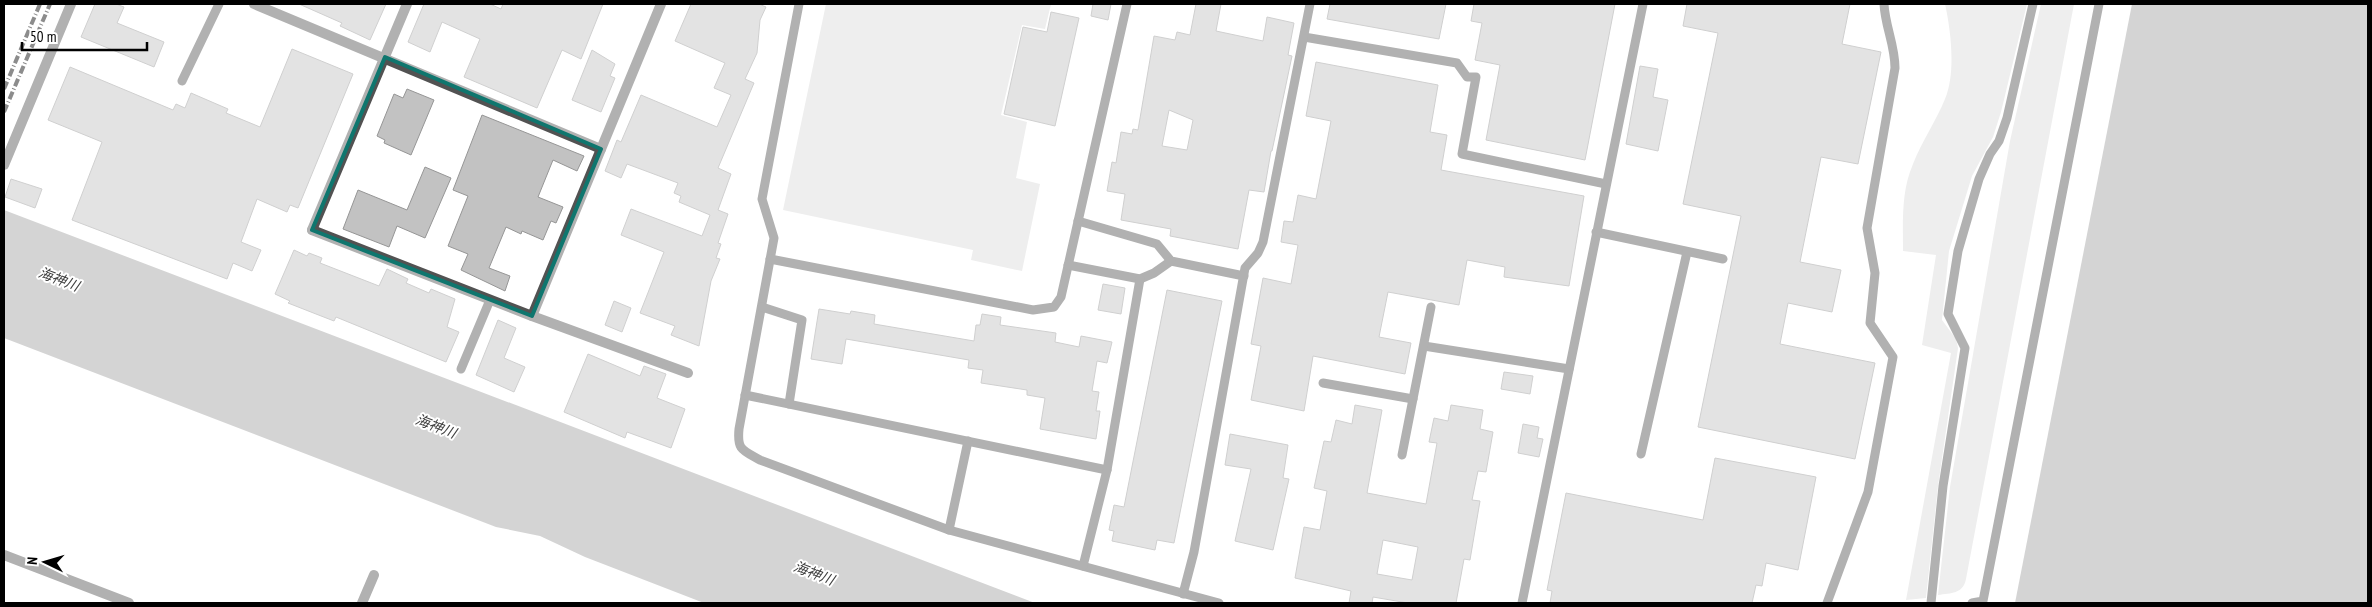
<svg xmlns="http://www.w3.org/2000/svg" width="2372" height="607" viewBox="0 0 2372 607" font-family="'PT Sans Narrow','Noto Sans JP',sans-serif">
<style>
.green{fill:#d9d9d9}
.water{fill:#a0a0a0}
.building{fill:#c2c2c2;stroke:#969696;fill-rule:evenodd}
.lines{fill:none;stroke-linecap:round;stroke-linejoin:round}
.service{stroke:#525252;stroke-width:9}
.minor{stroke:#525252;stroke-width:10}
.tertiary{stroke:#525252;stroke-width:10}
.rail{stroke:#000;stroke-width:4;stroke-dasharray:8 2.5 1 2.5;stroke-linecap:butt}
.marked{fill:none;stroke:#0f766e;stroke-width:4;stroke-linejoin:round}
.labels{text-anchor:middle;stroke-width:4;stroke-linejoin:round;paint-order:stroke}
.water-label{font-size:14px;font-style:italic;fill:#414141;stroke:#fff}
</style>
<rect width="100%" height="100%" fill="#fff"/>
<g class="green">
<polygon points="826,4 1051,4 1045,29 1022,25 1001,115 1027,122 1016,178 1040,184 1022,271 971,260 973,250 783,210"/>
<path d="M1945,4H2027L2001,112L1993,137L1972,176L1949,251L1942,320L1956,339L1958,348L1938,486L1926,598L1906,600L1951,353L1922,345L1936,255L1903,251C1903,221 1901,192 1913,164C1922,141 1936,121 1945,99C1956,73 1951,31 1945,4Z"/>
<path d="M2041,4H2074L1966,579C1963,594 1951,593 1938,595L1950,487L2010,141Z"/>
</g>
<g class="water">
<polygon points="2132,4 2368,4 2368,603 2015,603"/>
<polygon points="4,210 1035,603 704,603 585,557 540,536 496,527 4,338"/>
</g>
<g class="building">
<polygon points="95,4 116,4 124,7 117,23 164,42 154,67 81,37"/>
<polygon points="299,4 386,4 370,40 340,26 342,23"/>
<polygon points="424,4 490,4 501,9 503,4 603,4 581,59 562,50 537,108 464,77 480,39 442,22 430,52 408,42"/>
<polygon points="691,4 759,4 766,7 760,20 757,53 745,79 754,83 718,168 731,174 718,210 728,214 718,243 721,244 716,258 720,259 711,281 699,346 671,335 675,326 640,313 664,252 621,235 631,209 702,236 710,215 679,202 681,196 674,193 678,183 627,164 621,178 605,171 617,140 621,142 641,95 717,127 731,95 714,88 725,63 675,41"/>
<polygon points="1093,4 1111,4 1108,20 1091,16"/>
<path d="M1196,4H1221L1216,31L1263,41L1267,17L1294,23L1288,55L1292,56L1272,151H1271L1264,192L1249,190L1238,249L1170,236L1171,229L1121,220L1125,194L1107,191L1112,162L1116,163L1121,132L1132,134L1133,129L1138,130L1154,36L1175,40L1177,32L1190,35ZM1169,110L1193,120L1187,150L1162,146Z"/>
<polygon points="1330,4 1446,4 1439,39 1327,19"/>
<polygon points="1474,4 1615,4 1585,160 1486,140 1500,65 1475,60 1482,23 1471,21"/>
<polygon points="1687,4 1850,4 1842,44 1881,52 1858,164 1821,157 1800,262 1841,270 1832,312 1788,303 1780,344 1875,363 1855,459 1698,427 1741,216 1683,204 1718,33 1683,26"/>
<polygon points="1051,12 1079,18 1055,126 1004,114 1023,27 1047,32"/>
<polygon points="292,49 353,74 298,208 290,205 287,212 257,199 241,242 261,250 252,271 233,263 227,279 72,220 102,142 48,120 70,67 173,110 176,104 185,108 191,93 228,109 226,113 260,127"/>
<polygon points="592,50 615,64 610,76 615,78 601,112 572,100"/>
<polygon points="1316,62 1438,85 1430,132 1447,135 1441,170 1584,196 1569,286 1504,277 1505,267 1467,260 1459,305 1388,292 1379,337 1411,343 1405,374 1313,356 1304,411 1251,400 1261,346 1251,344 1263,278 1291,284 1298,245 1281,242 1284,221 1293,222 1298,195 1316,199 1331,121 1306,116"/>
<polygon points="1640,66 1658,69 1653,97 1668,100 1658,151 1626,144"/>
<polygon points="407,89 434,100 411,155 384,143 385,140 377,136 394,94 403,98"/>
<polygon points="482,115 584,156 577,171 553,160 538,197 563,207 556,223 551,221 543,240 522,231 521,234 506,227 489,268 510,276 505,291 461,270 468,254 448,246 468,196 453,190"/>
<polygon points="425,167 451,178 425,238 397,226 389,247 343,229 358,190 407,210"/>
<polygon points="11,179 42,189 35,208 5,197"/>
<polygon points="294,250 307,256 309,253 322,258 320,263 379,286 387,269 408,279 406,283 429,293 431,289 455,299 447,327 459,332 446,362 336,317 334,321 316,314 288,303 290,301 275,294"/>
<polygon points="1103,284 1125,288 1121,314 1098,310"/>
<polygon points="1167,290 1222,301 1174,543 1157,540 1155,550 1112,541 1114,531 1109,530 1114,505 1124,507"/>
<polygon points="614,301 631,308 622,332 605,325"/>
<polygon points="819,309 850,314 851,311 875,315 874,324 974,341 976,325 980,325 982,314 1001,317 1000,325 1056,333 1055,342 1079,347 1081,336 1112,342 1107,363 1097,361 1092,391 1099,392 1096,411 1100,411 1096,439 1040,429 1045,398 1027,395 1027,390 981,383 983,370 968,368 969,360 846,339 842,364 811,359"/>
<polygon points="498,320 516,328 504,358 525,367 514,392 476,375"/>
<polygon points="588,354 640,376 644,366 666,374 657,398 685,409 671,448 627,432 625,438 564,412"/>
<polygon points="1504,372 1533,376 1530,394 1501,389"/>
<path d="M1355,405L1382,410L1367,493L1426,504L1437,443L1429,442L1434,418L1448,421L1451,405L1483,410L1480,429L1493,432L1486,472L1478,471L1472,500L1480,501L1470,560L1464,559L1456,603H1408L1373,597L1372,603H1349L1351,591L1295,578L1304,527L1320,530L1327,491L1314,488L1324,441L1331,442L1336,420L1352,424ZM1383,540L1418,547L1412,580L1377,574Z"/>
<polygon points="1523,424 1539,427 1537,438 1543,439 1539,457 1518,453"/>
<polygon points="1230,434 1288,445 1283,478 1289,479 1273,550 1235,541 1251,469 1225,465"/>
<polygon points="1715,458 1816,477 1798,570 1766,563 1762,586 1756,585 1752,603 1550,603 1552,591 1547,590 1566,493 1703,520"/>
</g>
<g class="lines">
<g class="service">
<path d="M799,4L762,199L774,238L739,429C737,450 742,450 760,460L949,530L1219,603"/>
<polyline points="1304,37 1457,63 1467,77 1476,77 1462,154 1606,184"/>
<polyline points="182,81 219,4"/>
<polyline points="1078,221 1157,244 1171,261 1244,276"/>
<polyline points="1596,232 1723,259"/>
<polyline points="770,259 1033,310 1054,307 1061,297 1127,4"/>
<polyline points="1068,265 1140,279 1154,273 1171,261"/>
<polyline points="762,307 802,320 789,404"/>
<polyline points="1424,346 1569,369"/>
<polyline points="461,369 490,300"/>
<polyline points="1323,383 1413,399"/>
<polyline points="745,395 1107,470"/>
<polyline points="1641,454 1687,252"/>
<polyline points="1402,455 1431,307"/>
<polyline points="949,530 968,441"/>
<polyline points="1083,566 1107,470 1140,279"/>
<polyline points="1183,594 1194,552 1245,268 1258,253 1263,242 1310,4"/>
<polyline points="1522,603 1643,4"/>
<path d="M1827,603L1868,492L1893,357L1870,323L1875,273L1867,228L1895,68C1895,45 1885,26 1884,4"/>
<polyline points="1931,603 1943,486 1965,348 1948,314 1958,251 1979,179 1990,154 1999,141 2007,118 2033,4"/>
<polyline points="1972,603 1983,601 2099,4"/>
</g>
<g class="minor">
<polyline points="4,165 71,4"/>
<polyline points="312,230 532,316 688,373"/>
<polyline points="4,555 129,603"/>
<polyline points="362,603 374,575"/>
</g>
<g class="tertiary">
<polyline points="254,4 601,149"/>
<polyline points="312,230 407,4"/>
<polyline points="532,316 661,4"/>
</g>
<g class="rail">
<polyline points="4,89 40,4"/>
<polyline points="4,112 50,4"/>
</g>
</g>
<path d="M0 0H2372V607H0ZM385,57L601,149L532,316L312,230Z" fill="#fff" fill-opacity=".55" fill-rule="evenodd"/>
<path class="marked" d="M385,57L601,149L532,316L312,230Z"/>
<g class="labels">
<g class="water-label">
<text transform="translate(59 279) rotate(21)" y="5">海神川</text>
<text transform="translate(436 426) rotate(21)" y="5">海神川</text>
<text transform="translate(814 573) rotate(21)" y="5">海神川</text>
</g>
</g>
<rect width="2372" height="607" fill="none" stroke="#000000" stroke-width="10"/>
<g transform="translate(45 562) rotate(275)" stroke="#ffffff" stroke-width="4" paint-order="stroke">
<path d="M0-4L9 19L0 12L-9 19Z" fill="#000000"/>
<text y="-8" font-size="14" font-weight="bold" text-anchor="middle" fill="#000000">N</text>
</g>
<path d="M22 42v8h125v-8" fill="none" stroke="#000000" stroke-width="2.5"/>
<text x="30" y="42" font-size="15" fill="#000000" stroke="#ffffff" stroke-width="4" paint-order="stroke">50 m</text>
</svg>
